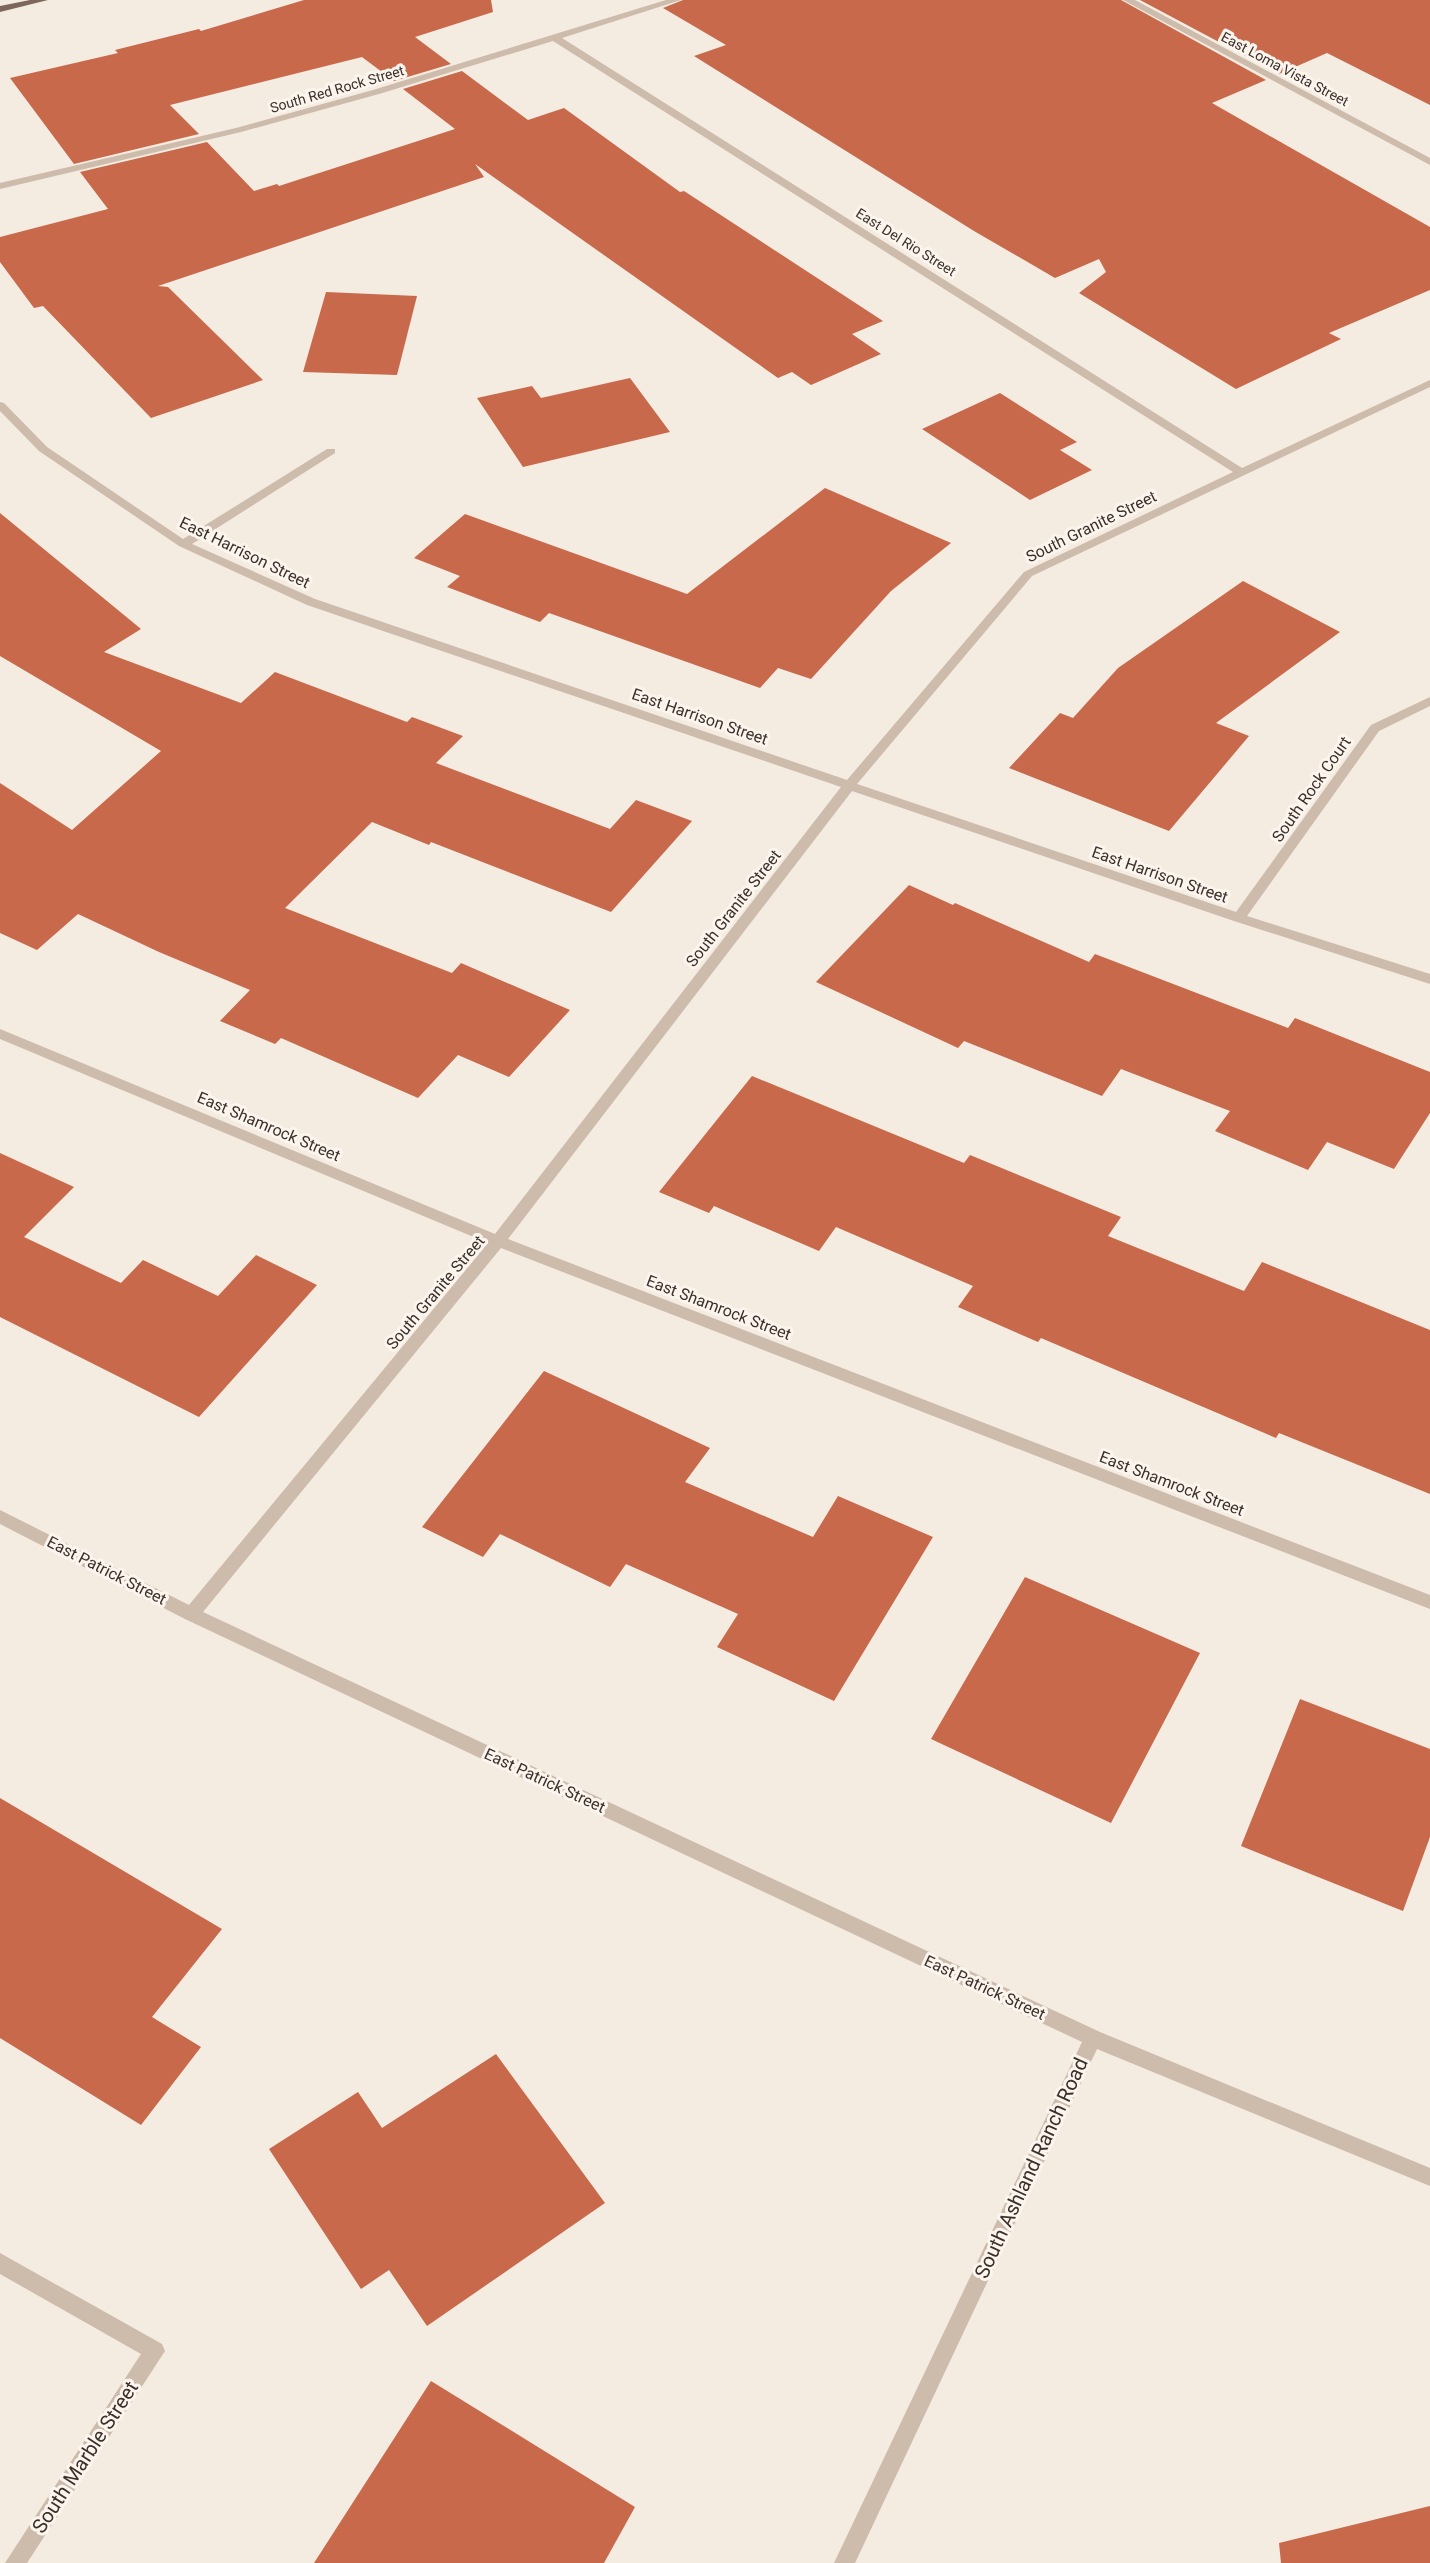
<svg xmlns="http://www.w3.org/2000/svg" width="1430" height="2563" viewBox="0 0 1430 2563" font-family="Roboto,sans-serif">
<style>
.building{fill:#c8694b}
.lines{fill:none;stroke-linecap:round;stroke-linejoin:round}
.minor{fill:#cdbbac;fill-rule:evenodd}
.major{fill:#7d675c;fill-rule:evenodd}
.labels{text-anchor:middle;stroke-width:6;stroke-linejoin:round;paint-order:stroke}
.far-street-label{font-size:14px;fill:#3b302b;stroke:#fbf5ee}
.street-label{font-size:16px;fill:#3b302b;stroke:#fbf5ee}
.near-street-label{font-size:20px;fill:#3b302b;stroke:#fbf5ee}
</style>
<rect width="100%" height="100%" fill="#f4ebe1"/>
<g class="building">
<polygon points="304,0 491,0 493,12 415,37 451,64 394,81 362,57 170,105 199,134 74,164 10,78 118,53 115,50 199,29 201,31"/>
<polygon points="683,0 1121,0 1266,80 1212,103 1430,227 1430,290 1329,333 1341,339 1236,389 1079,293 1106,272 1099,259 1055,278 974,231 694,56 726,45 663,8"/>
<polygon points="1140,0 1430,0 1430,105 1327,53 1279,74"/>
<polygon points="462,71 528,120 564,108 680,192 684,191 883,321 852,334 881,354 811,385 792,372 778,378 475,164 484,177 158,286 168,287 263,380 151,418 43,306 34,308 0,262 0,237 108,209 80,172 207,142 254,191 277,184 279,186 455,129 403,89"/>
<polygon points="326,292 417,296 397,375 303,372"/>
<polygon points="630,378 670,432 523,467 477,398 532,386 541,398"/>
<polygon points="1000,393 1077,442 1060,450 1092,470 1030,500 922,429"/>
<polygon points="825,488 951,543 891,591 811,679 778,668 760,688 549,613 540,622 447,587 460,576 414,558 465,514 687,594"/>
<polygon points="0,513 141,629 104,652 241,703 275,672 407,722 412,717 463,736 436,763 610,829 636,800 692,821 611,912 431,842 429,845 372,822 285,908 452,973 461,963 570,1010 509,1077 458,1055 418,1098 281,1038 275,1044 220,1021 250,990 159,952 78,914 37,950 0,933 0,783 72,830 161,751 0,656"/>
<polygon points="1243,581 1340,632 1216,723 1249,736 1169,831 1009,768 1060,713 1073,718 1118,668"/>
<polygon points="909,885 953,905 955,903 1089,962 1095,954 1288,1028 1295,1018 1430,1072 1430,1113 1394,1169 1327,1142 1308,1170 1215,1131 1230,1111 1121,1069 1102,1096 964,1041 958,1048 816,982"/>
<polygon points="752,1076 964,1163 970,1155 1121,1217 1108,1236 1244,1291 1262,1262 1430,1330 1430,1494 1279,1433 1276,1438 1041,1338 1038,1342 958,1307 973,1286 836,1227 819,1251 714,1206 709,1213 659,1192"/>
<polygon points="0,1153 74,1187 24,1237 121,1283 143,1260 218,1296 256,1255 317,1285 199,1417 0,1317"/>
<polygon points="544,1371 710,1448 685,1482 813,1537 838,1496 933,1537 834,1701 717,1647 738,1614 626,1564 610,1587 500,1534 483,1557 422,1527"/>
<polygon points="1025,1577 1200,1653 1111,1823 931,1739"/>
<polygon points="1300,1699 1430,1749 1430,1837 1403,1911 1241,1846"/>
<polygon points="0,1798 222,1929 152,2017 201,2047 141,2125 0,2038"/>
<polygon points="496,2054 605,2203 427,2326 389,2270 361,2289 269,2149 358,2092 382,2128"/>
<polygon points="431,2381 635,2507 604,2563 314,2563"/>
<polygon points="1430,2506 1430,2563 1281,2563 1279,2543"/>
</g>
<g class="lines">
<g class="minor">
<polygon points="666,0 681,0 562,38 1242,468 1430,380 1430,387 1032,576 857,784 1236,912 1371,725 1430,697 1430,706 1379,731 1247,916 1430,974 1430,984 1234,921 852,791 508,1239 1430,1595 1430,1609 501,1248 203,1612 1100,2032 1430,2168 1430,2186 1097,2049 855,2563 834,2563 1082,2042 185,1619 0,1524 0,1510 189,1605 488,1243 0,1039 0,1029 495,1234 841,787 307,605 179,546 39,451 0,411 0,402 4,403 47,447 183,539 327,449 335,449 335,453 192,544 315,599 847,780 1024,572 1233,472 553,41 379,94 241,132 0,189 0,183 236,128 373,90"/>
<polygon points="1123,0 1135,0 1430,158 1430,165"/>
<polygon points="0,2253 162,2344 165,2351 27,2563 5,2563 141,2354 0,2274"/>
</g>
<polygon class="major" points="30,0 48,0 0,12 0,6"/>
</g>
<g class="labels">
<g class="far-street-label">
<text transform="translate(1285 69) rotate(28)" y="5">East Loma Vista Street</text>
<text transform="translate(337 89) rotate(-16)" y="5">South Red Rock Street</text>
<text transform="translate(906 242) rotate(32)" y="5">East Del Rio Street</text>
</g>
<g class="street-label">
<text transform="translate(1091 526) rotate(-26)" y="6">South Granite Street</text>
<text transform="translate(245 552) rotate(26)" y="6">East Harrison Street</text>
<text transform="translate(700 716) rotate(19)" y="6">East Harrison Street</text>
<text transform="translate(1311 789) rotate(-55)" y="6">South Rock Court</text>
<text transform="translate(1160 874) rotate(19)" y="6">East Harrison Street</text>
<text transform="translate(733 908) rotate(-52)" y="6">South Granite Street</text>
<text transform="translate(269 1126) rotate(23)" y="6">East Shamrock Street</text>
<text transform="translate(435 1292) rotate(-50)" y="6">South Granite Street</text>
<text transform="translate(719 1307) rotate(21)" y="6">East Shamrock Street</text>
<text transform="translate(1172 1483) rotate(21)" y="6">East Shamrock Street</text>
<text transform="translate(107 1570) rotate(27)" y="6">East Patrick Street</text>
<text transform="translate(545 1780) rotate(25)" y="6">East Patrick Street</text>
<text transform="translate(985 1987) rotate(25)" y="6">East Patrick Street</text>
</g>
<g class="near-street-label">
<text transform="translate(1031 2168) rotate(-65)" y="7">South Ashland Ranch Road</text>
<text transform="translate(85 2457) rotate(-57)" y="7">South Marble Street</text>
</g>
</g>
</svg>
